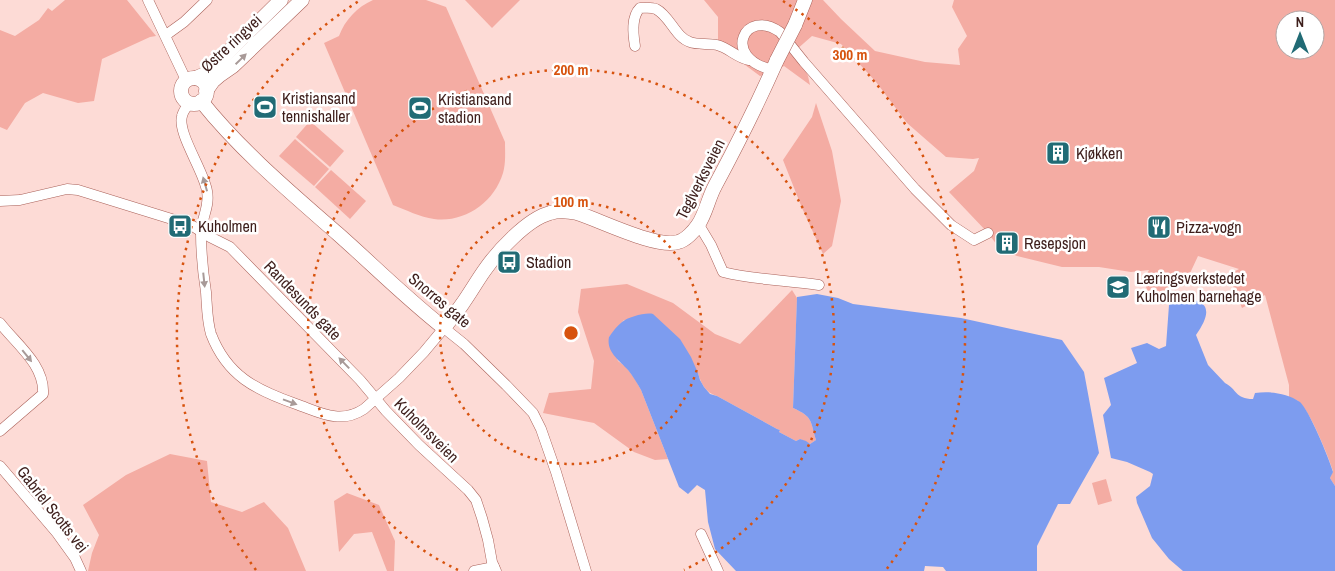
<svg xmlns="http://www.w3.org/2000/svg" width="1335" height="571" viewBox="0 0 1335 571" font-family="'Archivo Narrow',sans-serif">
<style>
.green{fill:#f4aca3;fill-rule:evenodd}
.water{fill:#7d9cef}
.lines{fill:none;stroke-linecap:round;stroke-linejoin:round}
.street-casing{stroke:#aa6159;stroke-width:11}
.secondary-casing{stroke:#aa6159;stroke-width:15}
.street{stroke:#fff;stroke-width:10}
.secondary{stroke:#fff;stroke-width:14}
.secondary-bridge-casing{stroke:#aa6159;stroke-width:15;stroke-linecap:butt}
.secondary-bridge{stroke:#fff;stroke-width:14}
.oneway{fill:#a89a98}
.ring{fill:none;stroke:#d7530e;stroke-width:2.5;stroke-dasharray:2.5 5}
.labels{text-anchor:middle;stroke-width:5;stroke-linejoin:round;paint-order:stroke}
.street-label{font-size:16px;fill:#3d1e1b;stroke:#fff}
.poi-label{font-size:16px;fill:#3d1e1b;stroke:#fff;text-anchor:start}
.centre{fill:#d7530e;stroke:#fff;stroke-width:2.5}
.ring-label{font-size:15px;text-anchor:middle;font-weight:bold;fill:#d7530e;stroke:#fff;stroke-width:5;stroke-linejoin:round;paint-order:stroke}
</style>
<rect width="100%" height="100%" fill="#fddbd6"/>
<g class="green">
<polygon points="65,0 127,0 156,36 150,37 102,59 94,101 78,103 43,93 25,103 7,130 0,127 0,30 15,36 39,20 48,8 52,11"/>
<path d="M373,0H426L446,7L505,142C505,152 506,163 503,173C494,203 464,223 434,219C420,217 406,210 393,205L324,43L339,36C345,20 357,7 373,0Z"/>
<polygon points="465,0 520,0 492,28"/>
<path d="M704,0H823L841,19L875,51L925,62L960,65L958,49L967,36L952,7L954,0H1335V486L1330,478L1333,471C1329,458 1310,411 1300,403C1298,400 1293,399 1289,397V385L1265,295L1242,308L1228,275L1239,269L1198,256L1185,284L1150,295L1143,281L1149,270L1131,272L1099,267H1062L1017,256L1000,249L988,233L949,192L974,171L979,158L973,159L946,157L907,123L876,82L841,44L812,36L796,50L808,76L810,85L784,66L772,73L760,76L718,45V17ZM1285,20H1315V50H1285Z"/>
<polygon points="816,103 832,151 841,201 832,246 823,254 802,208 783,160 812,117"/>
<polygon points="310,121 344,151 330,167 296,137"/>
<polygon points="295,139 329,169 314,186 279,156"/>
<polygon points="331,170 366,201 350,219 315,187"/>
<path d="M627,284L673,303L715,334L740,344L792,290L797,298L793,408C813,417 810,420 816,440L810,444L800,439L796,441L779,432L780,430L777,429L717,396C706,393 701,384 698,373L624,320L609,337L618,361L626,367L635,379L641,390L668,459L655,460L634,452L594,423L543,413L549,393L591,389L594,361L578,312L581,289Z"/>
<polygon points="170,454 207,461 211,502 242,512 264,502 288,528 306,571 88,571 92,553 99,535 83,505 126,475"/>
<polygon points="1106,479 1112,501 1098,505 1092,483"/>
<polygon points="347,493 379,505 395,541 394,571 387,571 372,532 354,534 339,552 334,501"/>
</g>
<g class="water">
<path d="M817,294L838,298L853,304L961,318L1062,340L1084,372L1099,453L1070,504H1058L1037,546V571H946L943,567L925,566L924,571H736L715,549L708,522L705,490L697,485L688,494L679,487L641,390C637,383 633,376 628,370C619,360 606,352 609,337C613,331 617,326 622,322C628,317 646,312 653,314L680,339L691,357L698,373L700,380L704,387L710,394L717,396L777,429L780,430L779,432L796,441L800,439L806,441L810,444L816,440C810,420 813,417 793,408L797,297Z"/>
<path d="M1184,299C1214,300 1209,316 1196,335L1208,365L1225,383C1237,389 1235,399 1253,399L1255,393C1270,391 1287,393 1300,402C1309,410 1329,458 1333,472L1330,478L1335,486V571H1183L1169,559L1152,538L1137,503L1136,497L1150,486L1153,474L1150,472L1127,462L1111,458L1103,415L1111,405L1104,378L1137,363L1131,348L1147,343L1159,349L1166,346L1169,305L1178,300Z"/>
</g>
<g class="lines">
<g class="street-casing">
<g id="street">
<polyline points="148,0 186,80"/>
<polyline points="166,35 184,22 207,0"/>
<path d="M635,46C633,34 631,17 640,8C645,8 651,7 656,9C670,16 675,37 690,42C697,45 709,43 717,45C729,48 737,58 749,60"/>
<path d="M773,70C720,58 745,7 780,32L804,62L915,189L951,225L974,240L988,233"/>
<path d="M189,103C187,107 183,111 182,116C177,133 204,171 207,191C210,206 202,217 201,232C201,252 203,273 206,292C207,306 207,321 211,334C227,376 256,390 296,404C319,412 340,425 364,409L399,378L424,352L444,328L464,344L506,385L533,413L541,429L556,472L586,571"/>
<polyline points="0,201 20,200 67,189 78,190 191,225 210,237 230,247 360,380 386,411 419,445 468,490 476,500 482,518 488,540 492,562 496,571"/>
<path d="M699,225L711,245L723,272C754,280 787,280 819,285"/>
<path d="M0,323C16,344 45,365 43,394L0,431"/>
<polyline points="0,466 57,533 75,558 81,571"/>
<polyline points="701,534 718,571"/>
<polyline points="474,571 494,567"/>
</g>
</g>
<g class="secondary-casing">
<g id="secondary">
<polyline points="795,25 805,0"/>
<polyline points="196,78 214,70 219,61 232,48 281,0"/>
<circle cx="194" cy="91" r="13"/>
<polyline points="206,91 213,81 220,75 233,66 302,0"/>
<path d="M201,101C241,151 290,192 338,234C373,265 407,299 444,328C450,320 457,312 463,303C470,293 477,281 484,271C497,252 527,219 550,213C559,210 568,211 577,213C600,220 657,249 678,242C686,240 694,231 698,225C706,213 708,199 715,186C737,145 758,103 777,60"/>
</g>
</g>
<use href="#street" class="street"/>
<use href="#secondary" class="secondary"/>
<g class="secondary-bridge-casing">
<polyline id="secondary-bridge" points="777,60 795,25"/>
</g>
<use href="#secondary-bridge" class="secondary-bridge"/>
</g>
<defs><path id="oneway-solid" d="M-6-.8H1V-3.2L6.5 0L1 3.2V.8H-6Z" transform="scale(1.25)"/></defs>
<g class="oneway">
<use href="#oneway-solid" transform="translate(241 59) rotate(-44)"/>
<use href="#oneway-solid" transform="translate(205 184) rotate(-106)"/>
<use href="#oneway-solid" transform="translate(204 280) rotate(84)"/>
<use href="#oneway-solid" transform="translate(27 356) rotate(51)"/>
<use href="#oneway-solid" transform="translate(344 363) rotate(-134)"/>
<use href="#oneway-solid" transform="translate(290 402) rotate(20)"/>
</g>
<g class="ring">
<circle cx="571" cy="333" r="131"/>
<path d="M458 570A263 263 0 1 1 684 570"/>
<path d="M256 570A394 394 0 0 1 359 1M783 1A394 394 0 0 1 886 570"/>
</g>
<defs>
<g id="stadium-square" transform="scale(1.25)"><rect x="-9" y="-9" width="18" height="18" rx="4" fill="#216b75" stroke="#fff"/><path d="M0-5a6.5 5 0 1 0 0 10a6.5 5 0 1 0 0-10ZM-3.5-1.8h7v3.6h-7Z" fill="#fff"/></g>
<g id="building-square" transform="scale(1.25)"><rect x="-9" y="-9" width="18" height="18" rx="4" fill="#216b75" stroke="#fff"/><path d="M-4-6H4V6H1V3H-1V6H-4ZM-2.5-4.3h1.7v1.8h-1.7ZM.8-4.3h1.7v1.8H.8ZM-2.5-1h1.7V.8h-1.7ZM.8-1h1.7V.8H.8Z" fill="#fff"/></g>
<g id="bus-square" transform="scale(1.25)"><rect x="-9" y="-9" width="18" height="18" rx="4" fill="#216b75" stroke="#fff"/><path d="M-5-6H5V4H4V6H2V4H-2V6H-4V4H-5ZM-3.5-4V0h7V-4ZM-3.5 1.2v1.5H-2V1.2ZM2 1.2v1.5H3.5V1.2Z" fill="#fff"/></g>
<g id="restaurant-square" transform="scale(1.25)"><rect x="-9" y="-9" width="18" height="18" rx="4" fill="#216b75" stroke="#fff"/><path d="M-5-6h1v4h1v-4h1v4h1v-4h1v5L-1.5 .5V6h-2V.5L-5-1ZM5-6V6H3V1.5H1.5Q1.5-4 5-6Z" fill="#fff"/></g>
<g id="school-square" transform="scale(1.25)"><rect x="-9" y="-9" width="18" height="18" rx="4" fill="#216b75" stroke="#fff"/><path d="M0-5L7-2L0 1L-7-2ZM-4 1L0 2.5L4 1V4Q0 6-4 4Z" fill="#fff"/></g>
</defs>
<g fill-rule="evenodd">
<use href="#stadium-square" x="265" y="107"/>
<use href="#stadium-square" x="420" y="108"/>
<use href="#building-square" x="1058" y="153"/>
<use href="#bus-square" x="180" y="226"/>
<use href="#restaurant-square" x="1159" y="227"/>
<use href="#building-square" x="1007" y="243"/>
<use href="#bus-square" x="509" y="262"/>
<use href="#school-square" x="1118" y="287"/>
</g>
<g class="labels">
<g class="street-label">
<text transform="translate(231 43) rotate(-43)" y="6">Østre ringvei</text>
<text transform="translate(700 179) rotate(-63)" y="6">Teglverksveien</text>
<text transform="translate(303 300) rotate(46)" y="6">Randesunds gate</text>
<text transform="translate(440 300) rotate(40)" y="6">Snorres gate</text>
<text transform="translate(427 430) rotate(45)" y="6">Kuholmsveien</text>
<text transform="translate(53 509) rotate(52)" y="6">Gabriel Scotts vei</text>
</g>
<g class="poi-label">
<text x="282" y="104">Kristiansand<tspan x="282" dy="18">tennishaller</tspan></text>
<text x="438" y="105">Kristiansand<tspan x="438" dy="18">stadion</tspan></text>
<text x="1076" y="159">Kjøkken</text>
<text x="198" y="232">Kuholmen</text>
<text x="1176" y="233">Pizza-vogn</text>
<text x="1024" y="249">Resepsjon</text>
<text x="526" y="268">Stadion</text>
<text x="1136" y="284">Læringsverkstedet<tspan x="1136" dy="18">Kuholmen barnehage</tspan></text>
</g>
</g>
<circle cx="571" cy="333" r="8" class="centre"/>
<g class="ring-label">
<text x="850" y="60">300 m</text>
<text x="571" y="75">200 m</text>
<text x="571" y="207">100 m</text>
</g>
<g transform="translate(1300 35)"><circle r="24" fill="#ffffff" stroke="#b1a5a4"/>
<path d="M0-4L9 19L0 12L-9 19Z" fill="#216b75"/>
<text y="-8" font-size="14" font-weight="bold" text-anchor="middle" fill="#3d1e1b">N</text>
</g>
</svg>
